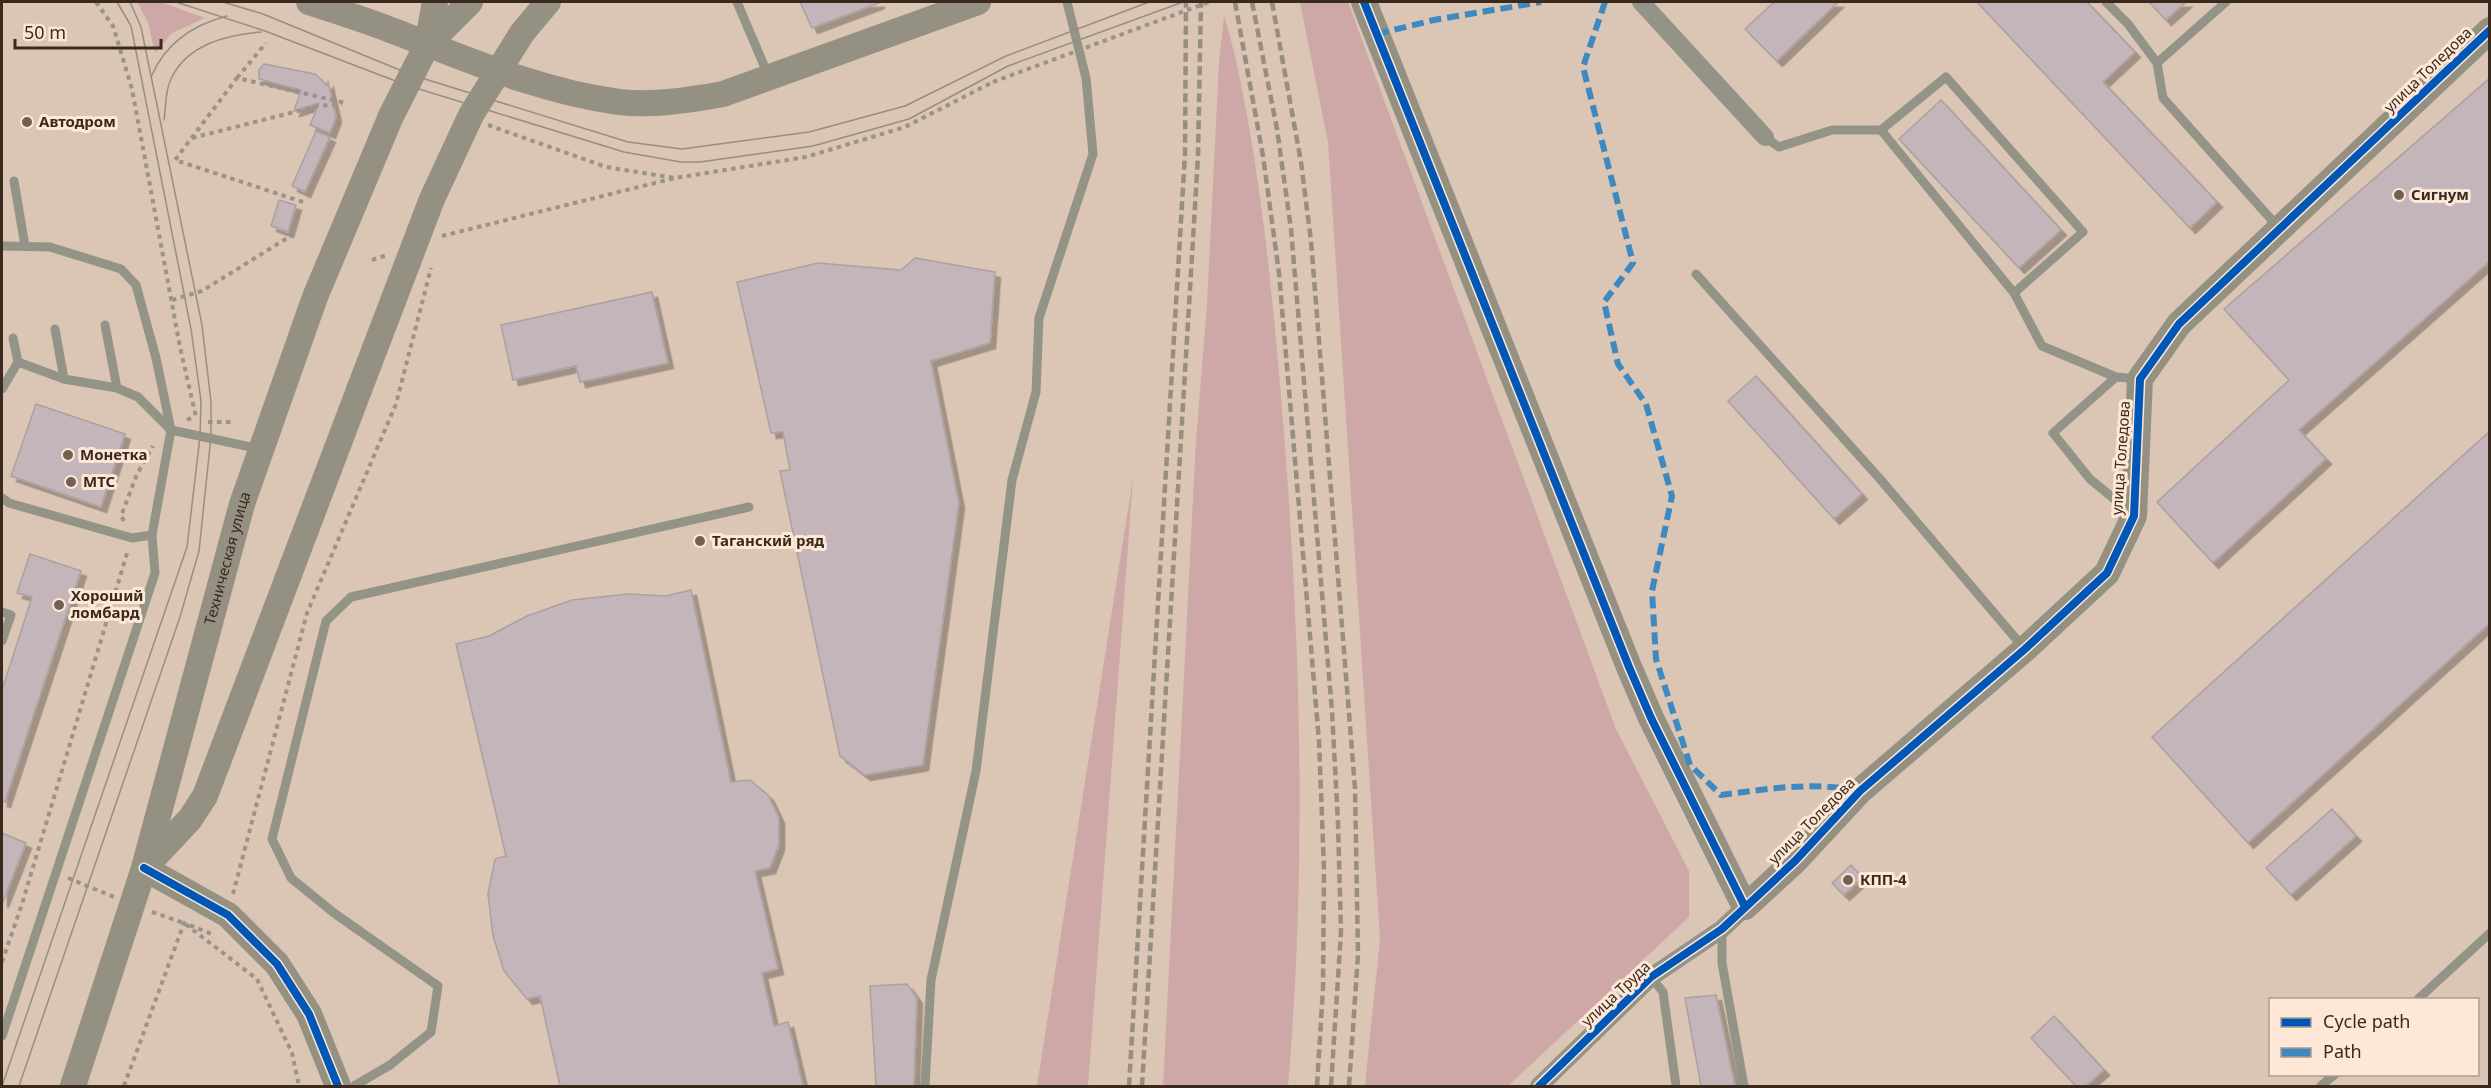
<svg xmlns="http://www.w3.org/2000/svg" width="2491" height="1088" viewBox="0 0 2491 1088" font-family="'Noto Sans',sans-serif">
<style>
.green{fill:#cea7a7}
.building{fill:#c3b5ba;stroke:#aca0a0;stroke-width:1.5;filter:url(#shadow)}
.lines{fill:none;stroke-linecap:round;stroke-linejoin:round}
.path{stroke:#999389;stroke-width:4;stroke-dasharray:4.5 4.5;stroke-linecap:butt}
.lane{stroke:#949387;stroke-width:9}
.street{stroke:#949387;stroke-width:18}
.secondary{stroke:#949183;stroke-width:26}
.tram{stroke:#978e81;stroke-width:1.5}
.rail{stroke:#978e81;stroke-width:4.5;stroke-dasharray:9 4.5;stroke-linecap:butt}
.path-bridge{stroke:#999389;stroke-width:4;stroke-dasharray:4.5 4.5;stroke-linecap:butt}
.secondary-bridge{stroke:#949183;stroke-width:26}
.quiet{stroke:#3e89bf;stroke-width:6;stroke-dasharray:12 6;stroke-linecap:butt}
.cycleway-casing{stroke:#fde8d8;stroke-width:11}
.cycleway{stroke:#0057b8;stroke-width:8}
.poi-dot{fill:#726052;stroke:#fde8d8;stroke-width:2}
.labels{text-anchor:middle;stroke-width:6;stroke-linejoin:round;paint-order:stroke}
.street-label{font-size:15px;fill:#3a2a1d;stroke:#fde8d8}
.poi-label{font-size:15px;font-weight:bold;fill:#3a2a1d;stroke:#fde8d8;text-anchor:start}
</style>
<defs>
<filter id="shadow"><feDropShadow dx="5.5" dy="5.5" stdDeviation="0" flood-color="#0004"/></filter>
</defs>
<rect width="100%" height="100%" fill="#dbc5b4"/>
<g class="green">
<polygon points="137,2 160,2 205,18 172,33 155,53 148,22"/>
<polygon points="1300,2 1348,2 1616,729 1689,871 1689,917 1508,1086 1365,1086 1380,939 1328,142"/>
<path d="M1224,16C1236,54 1243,93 1250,132C1264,216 1273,300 1280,384C1300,618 1308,853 1288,1086H1163L1196,441L1207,305L1219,62Z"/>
<polygon points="1133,478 1088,1086 1037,1086"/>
</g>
<g class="building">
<polygon points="800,2 879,2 879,3 812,28"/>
<polygon points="1774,2 1838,2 1777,61 1745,29"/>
<polygon points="1977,2 2087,2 2135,52 2103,82 2217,202 2190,228"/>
<polygon points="2149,2 2186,2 2166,20"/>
<polygon points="264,64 315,74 327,85 328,82 336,117 330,133 310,125 319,103 294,111 301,90 259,79 259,70"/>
<polygon points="2490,78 2490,261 2299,430 2326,459 2213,563 2157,502 2289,380 2224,309"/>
<polygon points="1941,100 2061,230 2019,268 1899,139"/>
<polygon points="316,131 330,137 305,192 292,186"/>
<polygon points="279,200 296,205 288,232 271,226"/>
<polygon points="915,258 995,272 990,343 931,361 959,503 923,765 865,775 840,756 780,471 790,470 783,432 771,433 737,282 818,263 901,270"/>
<polygon points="652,292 668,363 580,382 576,366 513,380 501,325"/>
<polygon points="1756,376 1862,494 1834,519 1728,401"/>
<polygon points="36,404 125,434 101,507 11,476"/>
<polygon points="2490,431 2490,623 2248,843 2152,737"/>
<polygon points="30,554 81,571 5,802 2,801 2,690 32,597 17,593"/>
<polygon points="691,590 731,782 750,780 768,795 779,818 779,845 770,868 755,871 778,969 762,973 774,1026 788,1022 803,1086 560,1086 540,996 527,999 504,971 493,936 488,894 495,859 506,856 456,644 489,636 527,616 572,600 628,594 666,596"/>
<polygon points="2332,809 2356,836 2291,895 2266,868"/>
<polygon points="2,833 26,843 3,902 2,901"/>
<polygon points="1851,865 1863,878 1844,895 1832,883"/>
<polygon points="907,984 917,998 914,1086 876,1086 870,986"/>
<polygon points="1716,995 1735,1086 1701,1086 1685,998"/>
<polygon points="2054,1016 2104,1070 2086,1086 2076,1086 2031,1038"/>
</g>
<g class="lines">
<g class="path">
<polyline points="96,2 113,26 132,89 180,347 196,417"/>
<polyline points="237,78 266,43"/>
<polyline points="488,125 606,167 675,178"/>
<polyline points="192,138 318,106 342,104"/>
<polyline points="303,202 175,160 237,78 346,103"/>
<polyline points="442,236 675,178 806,157 905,127 993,82"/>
<polyline points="372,260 387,255"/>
<polyline points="172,300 202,291 292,235"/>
<polyline points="187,420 195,416"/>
<polyline points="208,422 231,422"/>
<polyline points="124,521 121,516 137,474 153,446"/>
<polyline points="68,878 114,897"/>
<polyline points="233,894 307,613 396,404 431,268"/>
<polyline points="152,912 184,923 257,979 292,1053 299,1086"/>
<polyline points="2,962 22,904 128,550"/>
<polyline points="124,1086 184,923 212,934"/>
</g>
<g class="lane">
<polyline points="737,2 768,75"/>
<polyline points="2106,2 2128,24 2157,63"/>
<polyline points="2226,2 2157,63 2163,98 2278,227"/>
<polyline points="1881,130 1946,77 2083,232 2014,293"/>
<polyline points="1765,137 1779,147 1832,130 1881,130 2014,293 2042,346 2116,377 2139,379"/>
<polyline points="14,181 25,246"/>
<polyline points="2,246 50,247 121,269 136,285 156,358 171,430 152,535 155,573 2,1036"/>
<polyline points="1696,274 1880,479 2023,647"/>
<polyline points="105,325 117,388"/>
<polyline points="55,329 64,379"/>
<polyline points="13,338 18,362"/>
<polyline points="2116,377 2053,433 2090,479 2130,512"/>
<polyline points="2,389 18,362 64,379 117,388 138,397 171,430 260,449"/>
<polyline points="2,498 9,503 132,538 152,535"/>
<polyline points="2,612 11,615 2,641"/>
<polyline points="1722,929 1722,963 1744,1086"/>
<polyline points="1651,977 1663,992 1676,1086"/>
<polyline points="2417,1000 2490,933"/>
<polyline points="354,1086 390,1065 431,1032 438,986 334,913 291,878 272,839 326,621 351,597 749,507"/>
<polyline points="925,1086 931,980 976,771 1012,480 1036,392 1039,318 1093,154 1086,78 1067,2"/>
<polyline points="2321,1086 2335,1074"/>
</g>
<g class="street">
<polyline points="1641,2 1765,137"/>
<polyline points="1539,1086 1651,977 1722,929 1745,907"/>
</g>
<g class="secondary">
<path d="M309,2C334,10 359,18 383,27C460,56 536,91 619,102C653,106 689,100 723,94L978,2"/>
<polyline points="1364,2 1629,667 1651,718 1745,907 1795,861 1860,791 2025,649 2107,573 2134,516 2140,379 2179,324 2490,30"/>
<polyline points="427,45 470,2"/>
<polyline points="146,866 190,819 205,796 359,390"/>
<polyline points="144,868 228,915 277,964 309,1014 338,1086"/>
<path id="s1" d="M73,1086L144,868L242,504L315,297L391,116L427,45L435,2"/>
</g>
<g class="tram">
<polyline points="176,2 265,31 406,85 624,152 681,162 700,162 813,146 909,119 1008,66 1183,2"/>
<polyline points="223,2 263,14 412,75 628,142 682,149 809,132 905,106 1006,56 1149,2"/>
<path d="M151,77C165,44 192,25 227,16"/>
<path d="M164,120C166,107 165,90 171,79C187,44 227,35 261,32"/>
<polyline points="2,1086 187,547 200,437 201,401 191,329 131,26 117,2"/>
<polyline points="19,1086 180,617 199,551 211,437 211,402 202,325 141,27 130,2"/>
</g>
<g class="rail">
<polyline points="1235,2 1263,156 1279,273 1319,741 1324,869 1323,988 1317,1086"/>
<polyline points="1252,2 1277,129 1291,229 1332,711 1338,823 1341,932 1331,1086"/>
<polyline points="1272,2 1301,162 1311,241 1355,788 1358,955 1349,1086"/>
<polyline points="1129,1086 1185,154 1186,2"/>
<polyline points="1142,1086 1198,156 1201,2"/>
</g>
<polyline class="path-bridge" points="993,82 1209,2"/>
<polyline class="secondary-bridge" points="359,390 432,199 471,115 522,33 548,2"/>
<g class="quiet">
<path d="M1605,2L1583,67L1633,263L1604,302L1618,364L1646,404L1672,496L1652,591L1656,659L1690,765L1721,795C1768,789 1813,781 1860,791"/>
<polyline points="1377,34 1434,20 1541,2"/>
</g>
<g class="cycleway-casing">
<g id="cycleway">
<polyline points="1364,2 1629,667 1651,718 1745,907"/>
<polyline points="144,868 228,915 277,964 309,1014 338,1086"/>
<polyline points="1539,1086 1651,977 1722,929 1795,861 1860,791 2025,649 2107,573 2134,516 2140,379 2179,324 2490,30"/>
</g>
</g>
<use href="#cycleway" class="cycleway"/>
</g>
<g class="poi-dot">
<circle cx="27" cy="122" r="6"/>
<circle cx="2399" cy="195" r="6"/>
<circle cx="68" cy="455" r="6"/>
<circle cx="71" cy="482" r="6"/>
<circle cx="700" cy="541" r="6"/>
<circle cx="59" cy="605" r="6"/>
<circle cx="1848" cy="880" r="6"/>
</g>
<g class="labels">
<g class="street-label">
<text transform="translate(2428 70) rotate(-44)" y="5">улица Толедова</text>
<text transform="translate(2121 458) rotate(-86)" y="5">улица Толедова</text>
<text dy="5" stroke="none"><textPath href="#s1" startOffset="550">Техническая улица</textPath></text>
<text transform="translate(1812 821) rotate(-45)" y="5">улица Толедова</text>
<text transform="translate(1616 994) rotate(-43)" y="5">улица Труда</text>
</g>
<g class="poi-label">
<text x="39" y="127">Автодром</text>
<text x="2411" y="200">Сигнум</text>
<text x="80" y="460">Монетка</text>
<text x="83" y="487">МТС</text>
<text x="712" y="546">Таганский ряд</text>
<text x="71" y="601">Хороший<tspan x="71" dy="17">ломбард</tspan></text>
<text x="1860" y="885">КПП-4</text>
</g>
</g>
<rect width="2491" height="1088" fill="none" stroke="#3a2a1d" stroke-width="6"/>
<rect x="2269" y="998" width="210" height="78" fill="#fde8d8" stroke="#af9c8d" stroke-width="1.5"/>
<rect x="2281" y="1018" width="30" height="9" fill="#0057b8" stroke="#af9c8d" stroke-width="1.5"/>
<text x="2323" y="1028" font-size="18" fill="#3a2a1d">Cycle path</text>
<rect x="2281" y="1048" width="30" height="9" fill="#3e89bf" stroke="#af9c8d" stroke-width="1.5"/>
<text x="2323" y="1058" font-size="18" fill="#3a2a1d">Path</text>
<path d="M15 39v9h146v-9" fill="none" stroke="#3a2a1d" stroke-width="3"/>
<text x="24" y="39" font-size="18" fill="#3a2a1d" stroke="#fde8d8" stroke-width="4.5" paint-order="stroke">50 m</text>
</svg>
